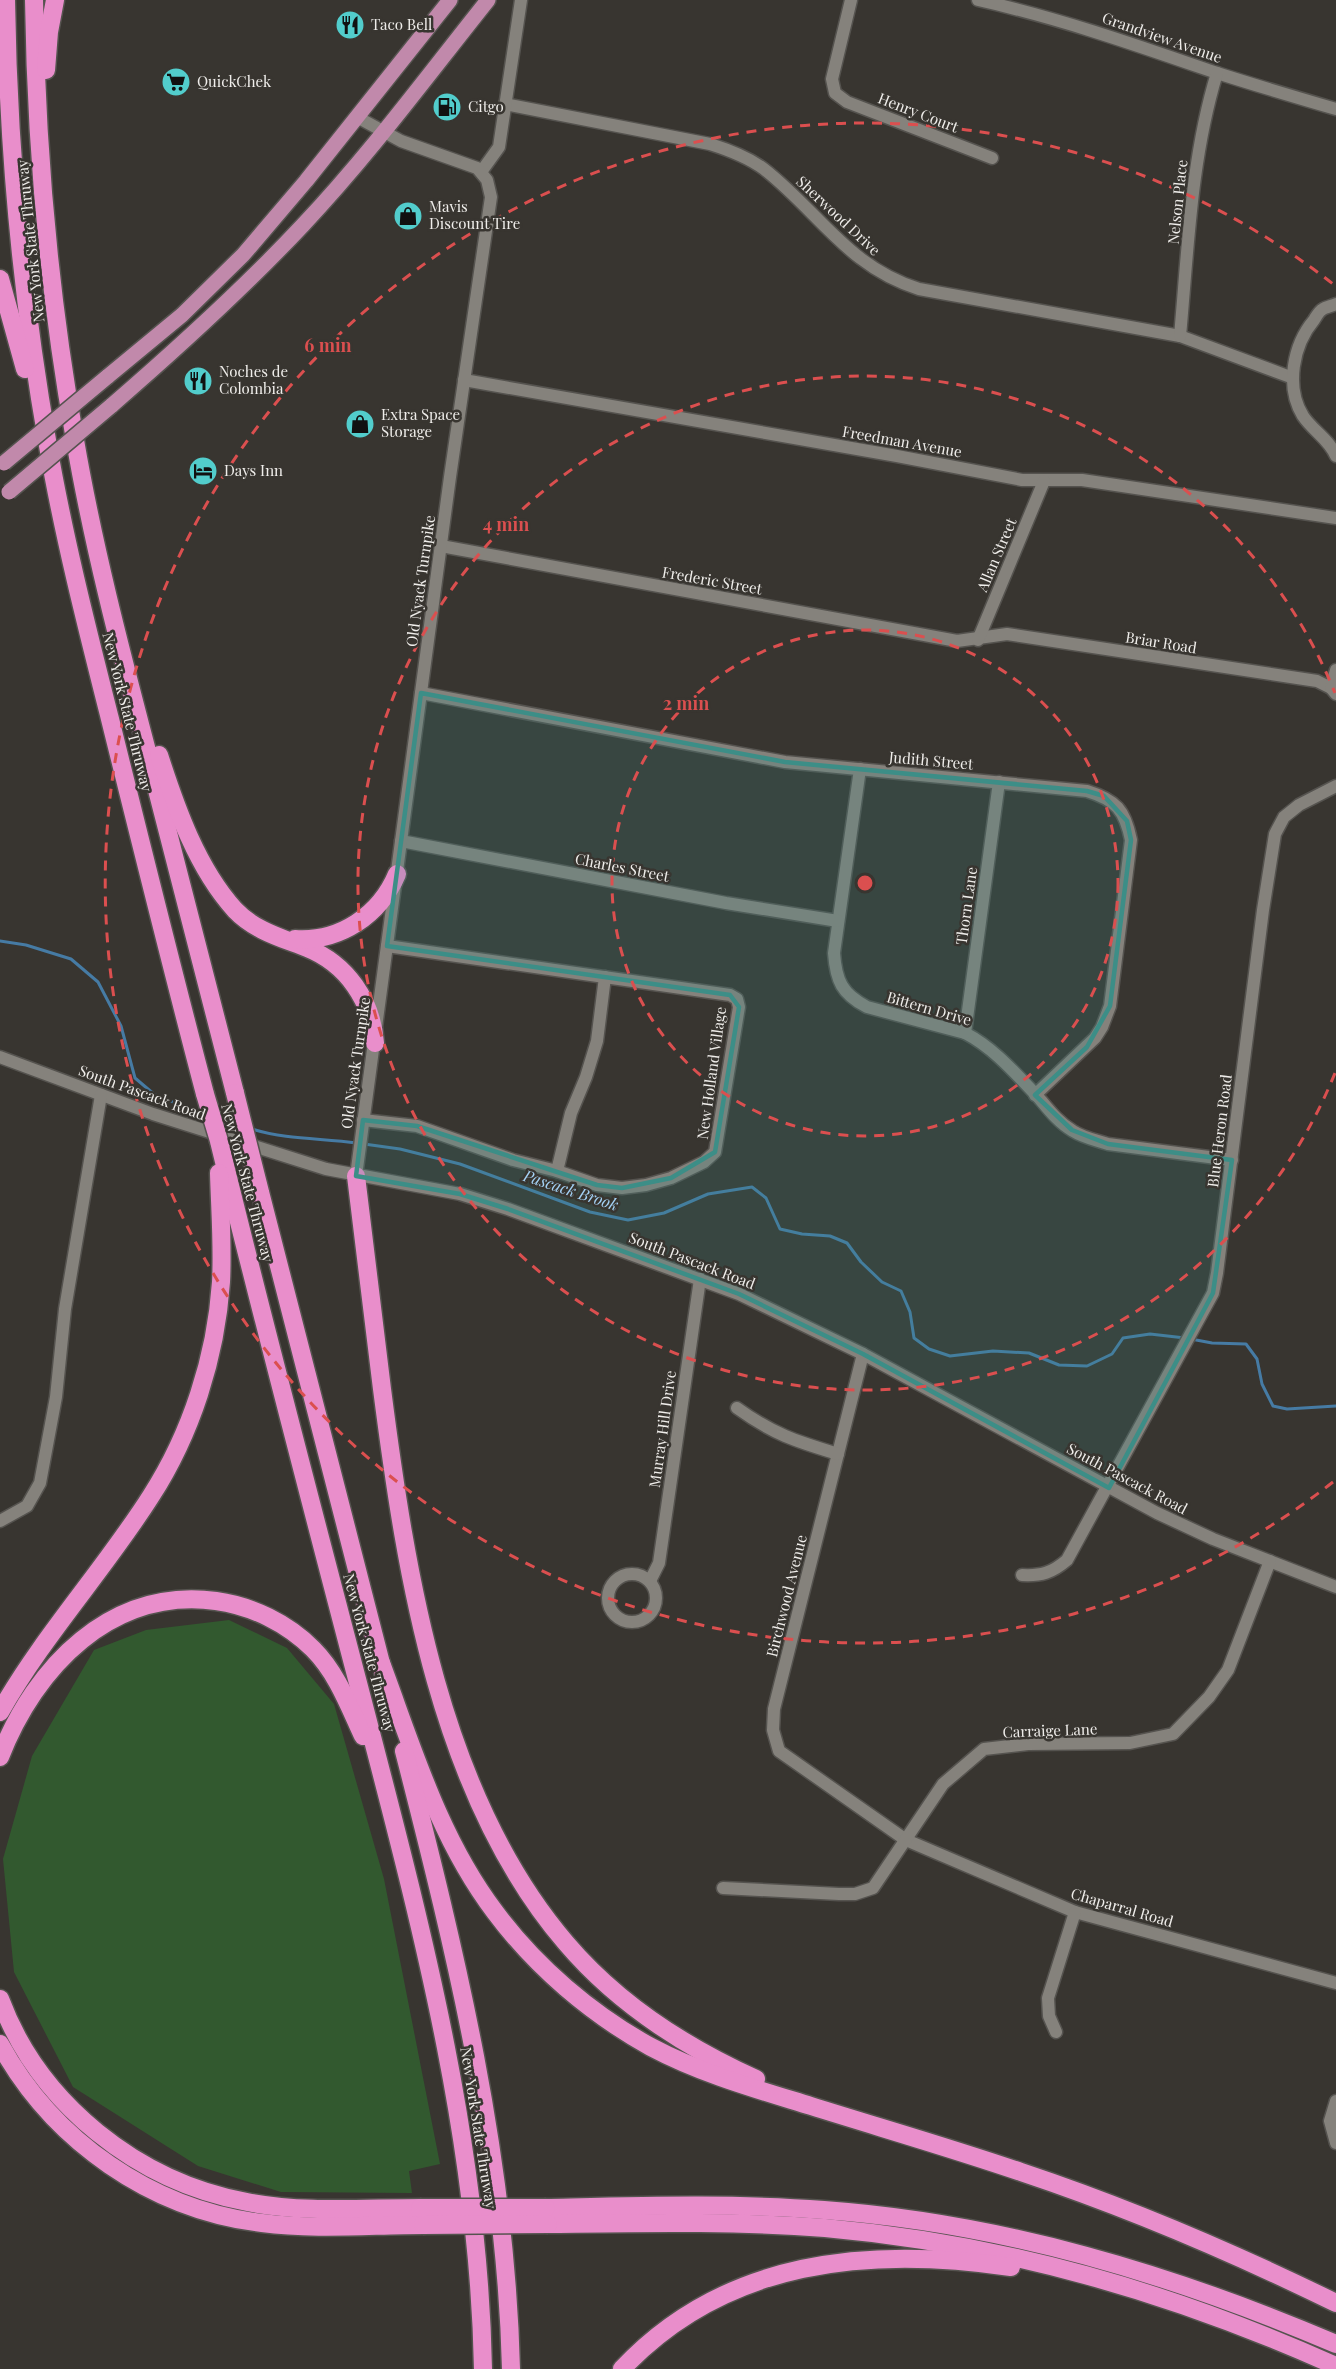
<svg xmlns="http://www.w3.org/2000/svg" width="1336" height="2369" viewBox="0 0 1336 2369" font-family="'Playfair Display',serif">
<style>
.green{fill:#32592f}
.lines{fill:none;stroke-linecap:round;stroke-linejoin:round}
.stream{stroke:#467ba4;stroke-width:3}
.minor-casing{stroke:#55534f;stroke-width:15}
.major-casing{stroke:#55534f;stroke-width:18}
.highway-casing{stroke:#55534f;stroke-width:21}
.minor{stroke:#85827c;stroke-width:12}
.major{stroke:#c189ab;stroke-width:15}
.highway{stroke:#e98ecb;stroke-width:18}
.major-bridge-casing{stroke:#55534f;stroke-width:18;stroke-linecap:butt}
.highway-bridge-casing{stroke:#55534f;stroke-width:21;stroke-linecap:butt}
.major-bridge{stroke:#c189ab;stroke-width:15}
.highway-bridge{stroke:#e98ecb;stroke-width:18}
.marked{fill:#3c8e87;fill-opacity:0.2;stroke:#3c8e87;stroke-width:4.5;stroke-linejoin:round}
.ring{fill:none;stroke:#db4f4f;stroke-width:3;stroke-dasharray:10 8}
.labels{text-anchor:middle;stroke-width:5;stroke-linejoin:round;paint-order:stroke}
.poi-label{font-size:15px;fill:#efedea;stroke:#383530;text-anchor:start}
.street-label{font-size:15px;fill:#efedea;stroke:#383530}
.water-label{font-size:16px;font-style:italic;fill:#a4d1f5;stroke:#383530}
.centre{fill:#db4f4f;stroke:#383530;stroke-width:3}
.ring-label{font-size:18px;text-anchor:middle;font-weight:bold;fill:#db4f4f;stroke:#383530;stroke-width:5;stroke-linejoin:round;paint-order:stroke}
</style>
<rect width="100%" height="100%" fill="#383530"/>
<polygon class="green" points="229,1620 287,1648 334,1704 384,1879 440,2164 409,2171 412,2193 281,2192 198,2166 73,2087 14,1972 3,1859 32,1756 94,1650 146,1630"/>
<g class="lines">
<g class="stream">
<polyline points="0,941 26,945 71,959 98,982 121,1026 135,1078 155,1095 202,1113"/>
<polyline points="220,1119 237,1124"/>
<path d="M252,1129C287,1140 321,1138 357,1143"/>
<polyline points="364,1144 400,1149 460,1164 590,1212 628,1220 664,1213 708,1194 752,1187 766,1198 780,1229 802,1234 830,1236 847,1243 861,1262 882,1282 901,1291 910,1312 914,1338 929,1349 950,1356 993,1351 1029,1353 1059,1365 1087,1366 1112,1354 1123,1338 1150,1334 1185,1338"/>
<polyline points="1191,1339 1212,1343 1246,1344 1257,1359 1262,1384 1273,1406 1287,1409 1336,1406"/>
</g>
<g class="minor-casing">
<g id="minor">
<polyline points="851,0 832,79 835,93 847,102 992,158"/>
<path d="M978,0C1059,18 1136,45 1214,72C1254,85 1295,97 1336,109"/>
<path d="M505,104L710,144C729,150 748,157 764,169C819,212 848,267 919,289L1180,336L1293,378"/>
<polyline points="481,172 499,147 521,0"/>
<path d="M1336,304C1332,306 1326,307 1323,309C1319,311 1316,317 1314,320C1293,345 1285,387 1303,416C1313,431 1329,439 1336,456"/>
<path d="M1180,336C1188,248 1191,158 1217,73"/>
<polyline points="464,380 897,456 1022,480 1082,480 1336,518"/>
<polyline points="441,546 957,641 1007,634 1317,681 1331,688 1336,694"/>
<polyline points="978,640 1044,481"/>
<polyline points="1331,688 1336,670"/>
<path d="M421,693L785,762L1087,791C1116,800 1125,810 1131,840L1110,1006L1102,1027L1095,1038L1035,1095"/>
<path d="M860,769L834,953C836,981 842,994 867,1007L965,1033C994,1048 1016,1074 1039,1098C1049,1110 1059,1123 1073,1131C1084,1138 1096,1140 1108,1144L1232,1160"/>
<polyline points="401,841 726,903 838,921"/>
<polyline points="965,1033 999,782"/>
<polyline points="0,1057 153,1114 326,1169 460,1194 508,1209 739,1294 863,1354 1157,1513 1213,1539 1336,1587"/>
<polyline points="363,1120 417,1126 513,1160 557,1171 597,1185 622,1188 646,1185 671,1178 704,1162 715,1152 739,1007 737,999 730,995 387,946"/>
<polyline points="557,1171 571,1113 586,1077 597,1041 605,977"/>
<polyline points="356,1176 450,477 491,197 487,180 477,168 401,141 357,117"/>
<polyline points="863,1354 774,1709 773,1730 779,1751 906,1840 1075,1912 1336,1983"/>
<path d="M737,1408C773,1434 795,1441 838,1454"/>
<polyline points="0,1521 27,1506 40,1483 56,1397 65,1309 101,1095"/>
<circle cx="632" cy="1598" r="24"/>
<path d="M1022,1575C1041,1576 1052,1573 1067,1560L1213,1293L1217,1273L1263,910L1275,834L1284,817L1299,805L1336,786"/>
<polyline points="650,1581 659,1563 700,1279"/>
<polyline points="723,1888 839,1894 855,1894 873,1888 943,1784 984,1749 1028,1744 1130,1743 1173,1734 1209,1697 1228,1670 1270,1561"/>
<polyline points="1056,2032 1049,2016 1048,1998 1075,1912"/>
<polyline points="1336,2101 1330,2121 1336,2143"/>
</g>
</g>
<g class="major-casing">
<g id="major">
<polyline points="107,377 182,315 243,255 306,181 450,0"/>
<path d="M111,406C178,348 243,289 303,225C370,154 428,75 488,0"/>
</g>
</g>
<g class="highway-casing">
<g id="highway">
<path d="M6,0C8,149 22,299 48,446C64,538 87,628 110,719C141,844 172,969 205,1094"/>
<path d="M34,0C36,147 49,295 75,440C93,545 120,648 147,751C176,865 205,979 235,1093"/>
<polyline points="46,70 49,32 55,0"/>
<polyline points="0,279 25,369"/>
<path d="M159,755C176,808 197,868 235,910C255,931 282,938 307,948C347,964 372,1001 375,1043"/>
<path d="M295,939C340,942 380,915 397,874"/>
<path d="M219,1141C267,1338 319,1533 370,1729C425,1940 479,2150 483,2369"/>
<path d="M356,1176C365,1247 374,1318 382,1389C406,1575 440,1796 566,1943C617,2003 685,2047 756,2079"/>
<polyline points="260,1192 384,1675"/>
<path d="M381,1663C413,1749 439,1838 495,1912C536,1967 591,2014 651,2047C702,2074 756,2089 811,2106C881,2128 951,2148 1021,2172C1129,2208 1234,2253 1336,2303"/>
<path d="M0,1712C43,1636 104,1570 151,1496C191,1434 216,1357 221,1282C223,1246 220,1210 219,1173"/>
<path d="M404,1751C456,1954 506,2158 511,2369"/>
<path d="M0,1757C35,1667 111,1587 216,1601C252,1606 287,1623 313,1649C337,1673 349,1706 363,1736"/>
<path d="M0,1999C39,2104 138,2182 247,2202C303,2213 363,2208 420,2208"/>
<path d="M0,2044C53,2141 152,2210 262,2223C315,2230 370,2225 423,2225"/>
<path d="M546,2208C639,2206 732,2203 824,2210C1002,2223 1172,2274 1336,2344"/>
<path d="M548,2224C640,2223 733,2221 825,2228C1005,2244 1171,2292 1336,2366"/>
<path d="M622,2369C725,2259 870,2246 1011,2267"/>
</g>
</g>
<use href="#minor" class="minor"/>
<use href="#major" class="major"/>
<use href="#highway" class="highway"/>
<g class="major-bridge-casing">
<g id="major-bridge">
<polyline points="4,463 107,377"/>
<polyline points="9,492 111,406"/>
</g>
</g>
<g class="highway-bridge-casing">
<g id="highway-bridge">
<polyline points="235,1093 260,1192"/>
<polyline points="205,1094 219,1141"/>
<polyline points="420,2208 546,2208"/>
<polyline points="423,2225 548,2224"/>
</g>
</g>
<use href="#major-bridge" class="major-bridge"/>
<use href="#highway-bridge" class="highway-bridge"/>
</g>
<path class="marked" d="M421,693L785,762L1087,791L1104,796L1127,821L1131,840L1110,1006L1087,1047L1035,1095L1072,1130L1108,1144L1232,1160L1213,1293L1109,1488L863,1354L739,1294L508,1209L460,1194L356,1176L363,1120L417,1126L597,1185L622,1188L671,1178L715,1152L739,1007L730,995L387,946Z"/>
<g class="ring">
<circle cx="865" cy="883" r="253"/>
<path d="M1335 1073A507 507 0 1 1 1335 693"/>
<path d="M1333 1482A760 760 0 1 1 1333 284"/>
</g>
<defs>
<g id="restaurant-disc" transform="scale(1.5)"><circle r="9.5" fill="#52cdcc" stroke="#383530"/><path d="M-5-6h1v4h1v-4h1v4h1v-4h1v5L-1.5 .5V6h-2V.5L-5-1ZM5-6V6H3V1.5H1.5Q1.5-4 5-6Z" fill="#111"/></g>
<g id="supermarket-disc" transform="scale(1.5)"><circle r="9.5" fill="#52cdcc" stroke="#383530"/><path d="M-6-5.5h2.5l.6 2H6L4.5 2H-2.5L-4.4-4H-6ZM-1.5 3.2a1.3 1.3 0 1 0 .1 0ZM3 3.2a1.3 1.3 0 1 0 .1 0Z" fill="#111"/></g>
<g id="fuel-disc" transform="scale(1.5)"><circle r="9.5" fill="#52cdcc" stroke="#383530"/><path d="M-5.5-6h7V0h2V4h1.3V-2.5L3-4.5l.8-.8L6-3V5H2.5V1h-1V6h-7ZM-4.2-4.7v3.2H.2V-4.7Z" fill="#111"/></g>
<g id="shop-disc" transform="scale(1.5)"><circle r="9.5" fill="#52cdcc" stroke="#383530"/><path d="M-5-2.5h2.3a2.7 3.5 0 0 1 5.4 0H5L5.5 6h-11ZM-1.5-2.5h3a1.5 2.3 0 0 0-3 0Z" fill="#111"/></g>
<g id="hotel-disc" transform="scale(1.5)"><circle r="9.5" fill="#52cdcc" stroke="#383530"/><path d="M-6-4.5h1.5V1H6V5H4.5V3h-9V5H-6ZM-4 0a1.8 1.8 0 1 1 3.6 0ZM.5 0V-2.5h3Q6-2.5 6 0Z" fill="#111"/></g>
</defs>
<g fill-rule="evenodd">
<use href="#restaurant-disc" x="350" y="25"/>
<use href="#supermarket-disc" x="176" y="82"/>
<use href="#fuel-disc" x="447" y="107"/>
<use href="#shop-disc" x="408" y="216"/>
<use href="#restaurant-disc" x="198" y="381"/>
<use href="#shop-disc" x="360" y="424"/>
<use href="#hotel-disc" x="203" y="471"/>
</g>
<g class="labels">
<g class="poi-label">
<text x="371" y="30">Taco Bell</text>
<text x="197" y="87">QuickChek</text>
<text x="468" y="112">Citgo</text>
<text x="429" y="212">Mavis<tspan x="429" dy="17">Discount Tire</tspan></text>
<text x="219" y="377">Noches de<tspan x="219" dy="17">Colombia</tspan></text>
<text x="381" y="420">Extra Space<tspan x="381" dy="17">Storage</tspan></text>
<text x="224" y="476">Days Inn</text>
</g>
<g class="street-label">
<text transform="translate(1162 38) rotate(19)" y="5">Grandview Avenue</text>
<text transform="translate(918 113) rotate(21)" y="5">Henry Court</text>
<text transform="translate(1178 202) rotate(-84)" y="5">Nelson Place</text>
<text transform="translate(838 216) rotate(43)" y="5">Sherwood Drive</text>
<text transform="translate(31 241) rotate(-96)" y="5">New York State Thruway</text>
<text transform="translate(902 442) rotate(10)" y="5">Freedman Avenue</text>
<text transform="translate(997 555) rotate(-67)" y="5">Allan Street</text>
<text transform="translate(421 581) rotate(-82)" y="5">Old Nyack Turnpike</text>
<text transform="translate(712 581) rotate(10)" y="5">Frederic Street</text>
<text transform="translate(1161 643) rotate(9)" y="5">Briar Road</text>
<text transform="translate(127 712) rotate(76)" y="5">New York State Thruway</text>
<text transform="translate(931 761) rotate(5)" y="5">Judith Street</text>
<text transform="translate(622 868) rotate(11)" y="5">Charles Street</text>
<text transform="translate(967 906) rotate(-82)" y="5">Thorn Lane</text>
<text transform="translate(929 1009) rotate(16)" y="5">Bittern Drive</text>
<text transform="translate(356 1063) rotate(-82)" y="5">Old Nyack Turnpike</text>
<text transform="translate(712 1073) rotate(-82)" y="5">New Holland Village</text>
<text transform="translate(142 1093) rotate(20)" y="5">South Pascack Road</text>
<text transform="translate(1220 1131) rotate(-83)" y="5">Blue Heron Road</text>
<text transform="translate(247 1183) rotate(75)" y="5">New York State Thruway</text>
<text transform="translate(692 1261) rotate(21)" y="5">South Pascack Road</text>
<text transform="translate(663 1429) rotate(-82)" y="5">Murray Hill Drive</text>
<text transform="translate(1127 1479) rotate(28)" y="5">South Pascack Road</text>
<text transform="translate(787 1596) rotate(-76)" y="5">Birchwood Avenue</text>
<text transform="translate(369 1653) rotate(75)" y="5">New York State Thruway</text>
<text transform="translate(1050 1731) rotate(-2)" y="5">Carraige Lane</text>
<text transform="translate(1122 1908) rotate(16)" y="5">Chaparral Road</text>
<text transform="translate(478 2128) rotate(81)" y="5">New York State Thruway</text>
</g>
<g class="water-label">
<text transform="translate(571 1190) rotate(18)" y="6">Pascack Brook</text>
</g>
</g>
<circle cx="865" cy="883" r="9" class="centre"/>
<g class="ring-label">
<text x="328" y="352">6 min</text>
<text x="506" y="531">4 min</text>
<text x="686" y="710">2 min</text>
</g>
</svg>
